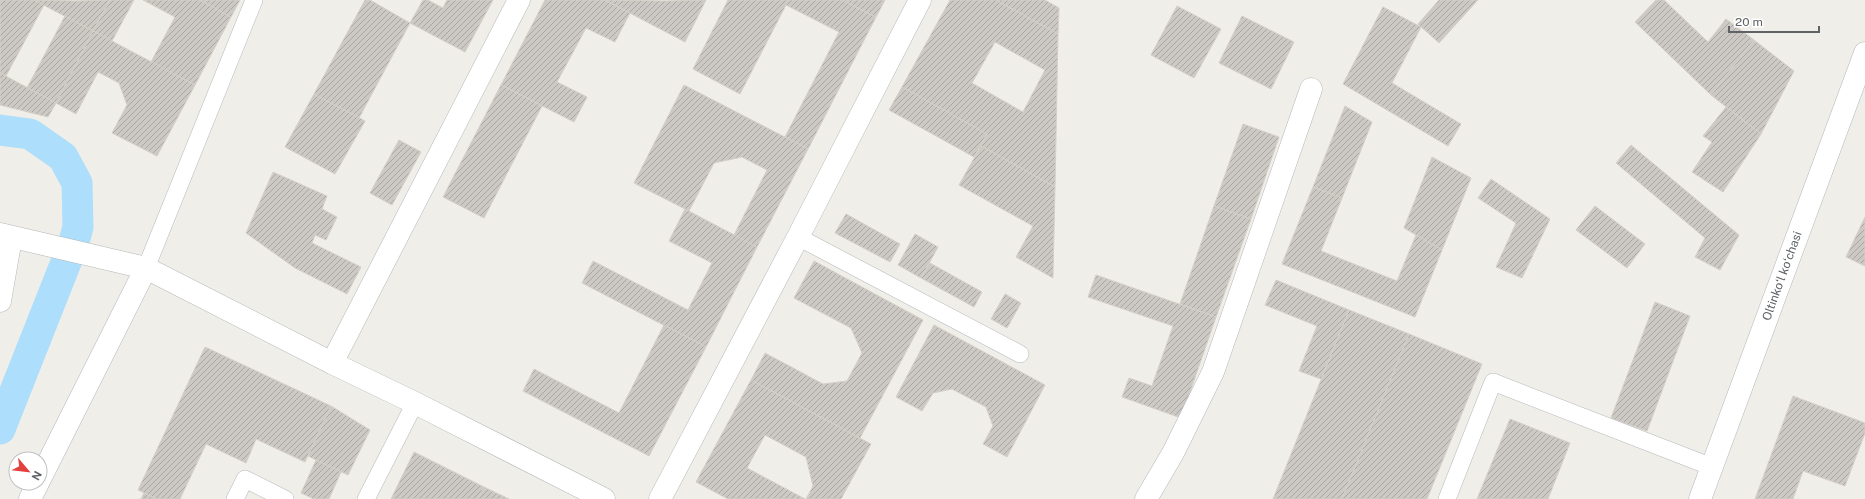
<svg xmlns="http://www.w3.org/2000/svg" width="1865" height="499" viewBox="0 0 1865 499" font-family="'Public Sans',sans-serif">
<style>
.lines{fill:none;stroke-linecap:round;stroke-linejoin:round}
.canal{stroke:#addefb;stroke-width:31}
.building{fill:url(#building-hatch);stroke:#d5cfc6;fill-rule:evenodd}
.service-casing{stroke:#b5b8bb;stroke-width:18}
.minor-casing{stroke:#b5b8bb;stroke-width:23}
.tertiary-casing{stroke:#b5b8bb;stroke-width:23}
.secondary-casing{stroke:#b4b7bb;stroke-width:23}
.service{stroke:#fff;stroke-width:17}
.minor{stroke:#fff;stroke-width:22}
.tertiary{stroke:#fff;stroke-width:22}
.secondary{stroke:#fff;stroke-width:22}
.labels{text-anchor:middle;stroke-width:4;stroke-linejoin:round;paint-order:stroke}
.street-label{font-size:12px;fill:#5f6367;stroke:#fff}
</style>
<defs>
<pattern id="building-hatch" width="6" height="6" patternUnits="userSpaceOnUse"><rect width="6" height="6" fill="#ccc9c4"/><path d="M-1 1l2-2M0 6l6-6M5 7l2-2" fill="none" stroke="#a9a7a3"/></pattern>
</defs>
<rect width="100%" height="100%" fill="#f0eee8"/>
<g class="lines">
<polyline class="canal" points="0,130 30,134 63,157 77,183 78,227 74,242 0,429"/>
</g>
<g class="building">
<polygon points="0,0 34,0 44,5 6,76 0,73"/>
<polygon points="34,0 76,1 110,0 93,31"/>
<polygon points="110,0 134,0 112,41 93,31"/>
<polygon points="143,0 200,0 231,17 195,85 151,62 175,17"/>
<polygon points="200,0 240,0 231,17"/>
<polygon points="365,0 370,0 410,23 359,118 314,94"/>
<polygon points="423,0 428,0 443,8 447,0 493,0 465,52 410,23"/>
<polygon points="545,0 605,0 630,13 615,42 586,28 557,82 587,97 574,122 501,85"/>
<polygon points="605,0 666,1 706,0 685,42"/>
<polygon points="728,0 843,0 876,17 808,149 785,137 839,32 786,5 740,94 693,69"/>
<polygon points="843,0 885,0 876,17"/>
<path d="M950,0H996L1058,34L1055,187L981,146L987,134L902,87ZM995,42L1045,70L1023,112L972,83Z"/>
<polygon points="996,0 1045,0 1059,8 1058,34"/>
<polygon points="1439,0 1478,0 1439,43 1418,24"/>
<polygon points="1656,0 1664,0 1708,42 1726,19 1754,40 1711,95 1635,22"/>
<polygon points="1177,6 1221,29 1194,78 1151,55"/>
<polygon points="1383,7 1421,27 1392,83 1461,124 1448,146 1343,84"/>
<polygon points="65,16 93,31 56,103 27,88"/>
<polygon points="1242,16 1294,42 1271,89 1219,63"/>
<polygon points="93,31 195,85 157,156 112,133 127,105 119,83 98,72 76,114 56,103"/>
<polygon points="1754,40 1794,71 1761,134 1711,95"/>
<polygon points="0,73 56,103 48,117 0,105"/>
<polygon points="501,85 542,106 484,218 443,197"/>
<polygon points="684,85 808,149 757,247 734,235 767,170 742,157 714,163 689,211 634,183"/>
<polygon points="902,87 987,134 974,157 889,110"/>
<polygon points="314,94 365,121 335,174 285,147"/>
<polygon points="1345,106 1372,122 1342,198 1313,187"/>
<polygon points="1726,107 1761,134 1723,192 1692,172 1712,142 1703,136"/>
<polygon points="1243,124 1279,137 1251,219 1214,206"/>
<polygon points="399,140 421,152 392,205 370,193"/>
<polygon points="1631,145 1739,235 1720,270 1695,257 1705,238 1616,163"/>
<polygon points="981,146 1055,187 1053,278 1016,257 1033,226 959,185"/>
<polygon points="1432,157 1471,178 1442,250 1404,228"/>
<polygon points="273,172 327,196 322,209 337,217 326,240 315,235 312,243 361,267 347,294 295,268 246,233"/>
<polygon points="1491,179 1550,219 1522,278 1496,267 1516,223 1478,198"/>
<polygon points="1313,187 1342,198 1321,251 1397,281 1416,235 1442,250 1415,317 1282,264"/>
<polygon points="1214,206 1251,219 1216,317 1180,304"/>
<polygon points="1595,206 1645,244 1627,268 1576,230"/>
<polygon points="685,209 757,247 706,347 582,283 593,261 688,310 712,263 669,241"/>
<polygon points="846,214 900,244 890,262 835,233"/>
<polygon points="1865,217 1865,266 1846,257"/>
<polygon points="915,234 938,247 921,278 898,265"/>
<polygon points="814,261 923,320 860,438 751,380 765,353 823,384 847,381 862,353 851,328 794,298"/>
<polygon points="930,263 982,292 974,307 921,278"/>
<polygon points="1096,275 1216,317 1181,418 1122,397 1129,378 1152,386 1173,326 1088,297"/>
<polygon points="1276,280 1349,310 1321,379 1299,371 1317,326 1265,305"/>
<polygon points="1005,294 1021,303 1007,328 991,319"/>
<polygon points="1655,302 1690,316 1647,431 1611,418"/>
<polygon points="1349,310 1409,334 1342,499 1273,499"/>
<polygon points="664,325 706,347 649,456 523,391 534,369 619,413"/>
<polygon points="934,325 1045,385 1007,457 983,444 993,426 986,407 952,389 933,393 922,411 896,397"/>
<polygon points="1409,334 1482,364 1427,499 1342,499"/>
<polygon points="205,347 331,406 305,462 256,439 246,463 206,444 180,499 157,499 138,490"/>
<polygon points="751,380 871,444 841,499 806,499 813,486 806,457 765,435 747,468 805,499 728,499 696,482"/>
<polygon points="1793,396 1865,423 1865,433 1845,486 1803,471 1793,499 1755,499"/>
<polygon points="331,406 370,430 348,475 308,456"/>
<polygon points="1510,419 1570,443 1548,499 1477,499"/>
<polygon points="414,452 484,487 478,499 391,499"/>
<polygon points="316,460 341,472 329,499 314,499 301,493"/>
<polygon points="484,487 509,499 478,499"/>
<polygon points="144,493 157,499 141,499"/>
</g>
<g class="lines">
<g class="service-casing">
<g id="service">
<polyline points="798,237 1020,354"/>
<polyline points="146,268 254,0"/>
<polyline points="235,499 245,479 285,499"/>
<polyline points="366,499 415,403"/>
<polyline points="1447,499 1493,382 1712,467"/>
</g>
</g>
<g class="minor-casing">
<g id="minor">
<polyline points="0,301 11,238"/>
<polyline points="332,363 519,0"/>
<polyline points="40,479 146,268"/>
<polyline points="30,499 38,483"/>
<polyline points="660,499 798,237 920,0"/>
<polyline points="1146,499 1173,453 1213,372 1311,89"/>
</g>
</g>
<g class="tertiary-casing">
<polyline id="tertiary" points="0,234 146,268 332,363 415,403 604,499"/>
</g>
<g class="secondary-casing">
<polyline id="secondary" points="1700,499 1865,53"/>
</g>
<use href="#service" class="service"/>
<use href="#minor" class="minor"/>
<use href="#tertiary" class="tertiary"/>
<use href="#secondary" class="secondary"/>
</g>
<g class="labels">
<g class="street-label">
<text transform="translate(1782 276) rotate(-70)" y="4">Oltinkoʻl koʻchasi</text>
</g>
</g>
<g transform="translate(28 471) rotate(118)"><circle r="19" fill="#ffffff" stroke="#bfc1c2"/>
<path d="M0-3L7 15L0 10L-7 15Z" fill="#e1403d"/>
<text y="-6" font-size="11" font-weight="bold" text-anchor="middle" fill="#5f6367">N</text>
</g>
<path d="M1729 26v6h90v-6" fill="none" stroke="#5f6367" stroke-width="2"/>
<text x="1735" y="26" font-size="12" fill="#5f6367" stroke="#ffffff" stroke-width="3" paint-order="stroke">20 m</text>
</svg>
